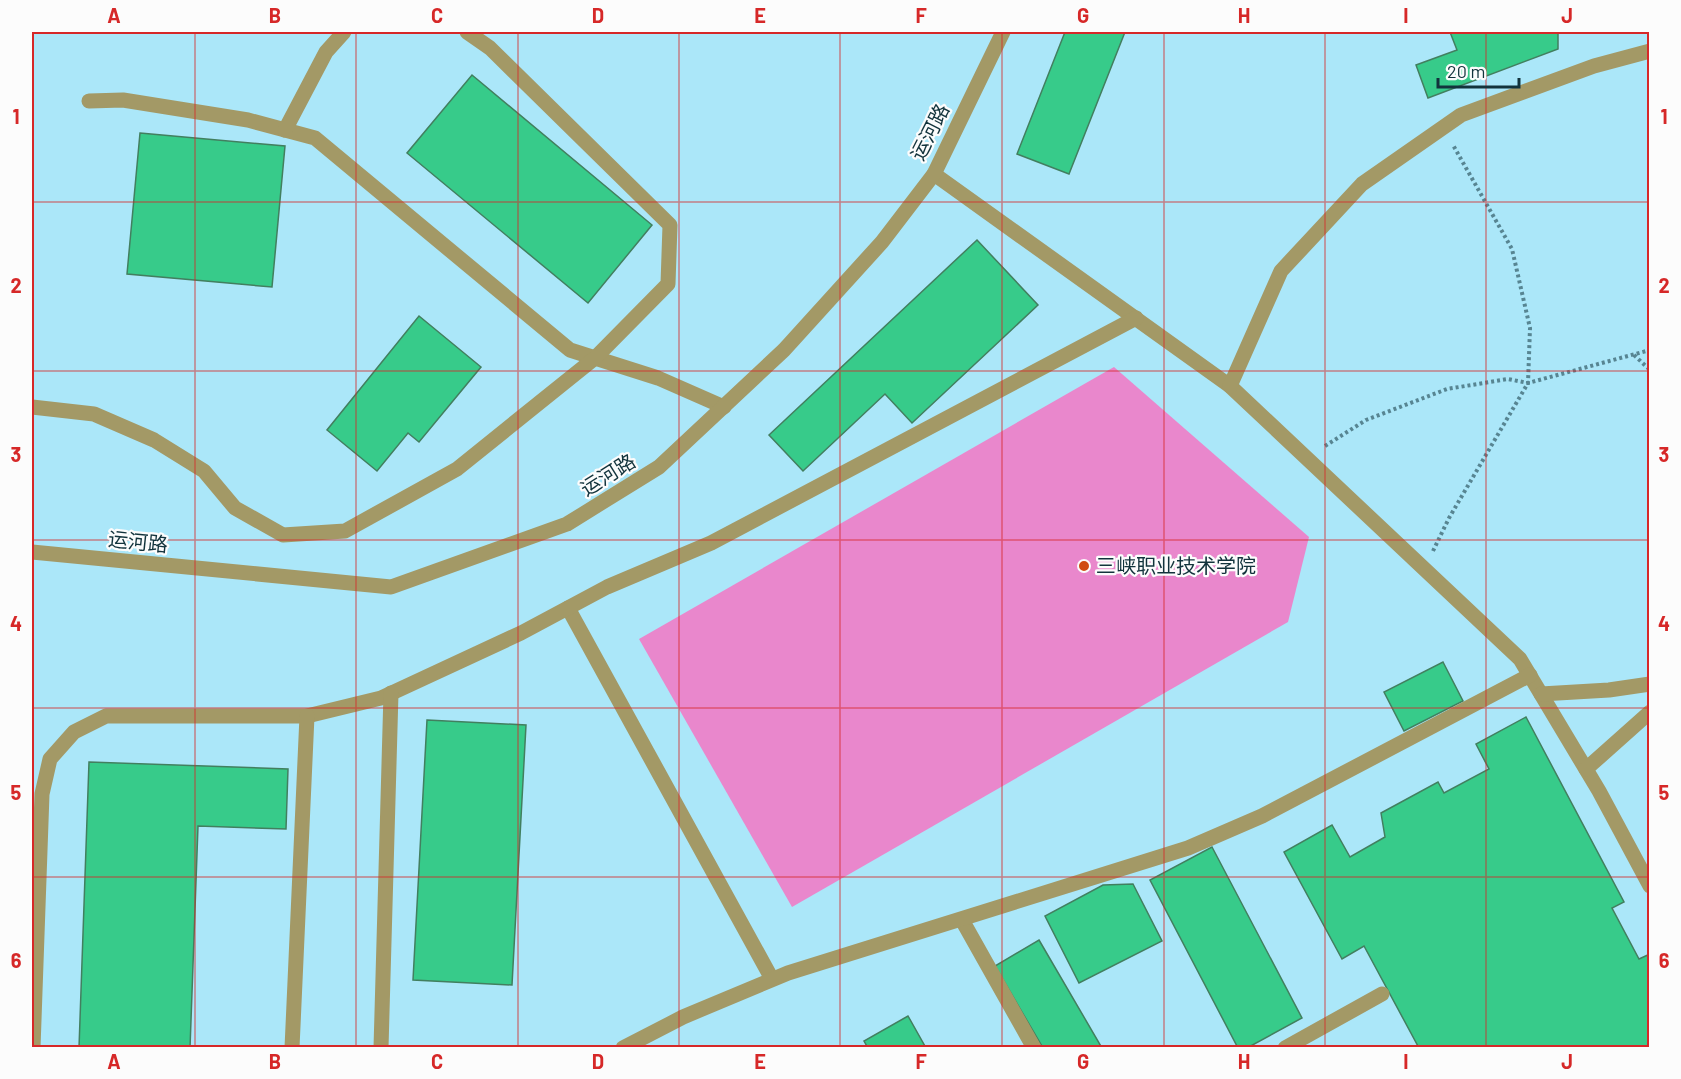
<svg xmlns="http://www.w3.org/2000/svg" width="1681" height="1079" viewBox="0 0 1681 1079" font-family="Barlow,'Noto Sans SC',sans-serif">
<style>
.green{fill:#e987cc}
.building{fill:#37cb8a;stroke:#427f5f;stroke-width:1.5}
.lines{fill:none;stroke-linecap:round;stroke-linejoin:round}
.path{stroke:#578592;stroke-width:4;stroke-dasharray:3 3;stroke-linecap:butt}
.service{stroke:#a39966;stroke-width:15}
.tertiary{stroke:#a39966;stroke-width:15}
.grid{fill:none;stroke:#d62828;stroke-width:1.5;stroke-opacity:0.55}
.poi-dot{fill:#d14b13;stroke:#fcfcfc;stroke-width:2}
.labels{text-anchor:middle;stroke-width:4.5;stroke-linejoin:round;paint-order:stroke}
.street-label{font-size:20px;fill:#12333c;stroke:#fcfcfc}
.poi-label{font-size:20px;fill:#12333c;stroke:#fcfcfc;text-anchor:start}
.neatline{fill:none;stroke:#d62828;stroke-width:2}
.grid-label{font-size:20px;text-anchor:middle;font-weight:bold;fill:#d62828}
</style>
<rect width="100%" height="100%" fill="#abe7f9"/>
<polygon class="green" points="1114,367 1309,537 1288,622 792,907 639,639"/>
<g class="building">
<polygon points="1065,32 1125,32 1069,174 1017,154"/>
<polygon points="1450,32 1558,32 1558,49 1428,98 1416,65 1457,50"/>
<polygon points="472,75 652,225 588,303 407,153"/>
<polygon points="140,133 285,146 272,287 127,274"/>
<polygon points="977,240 1038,305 912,423 885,394 803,471 769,435"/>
<polygon points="419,316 481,367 419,442 408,433 377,471 327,430"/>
<polygon points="1443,662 1463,701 1404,731 1384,692"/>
<polygon points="1526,717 1624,902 1612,908 1639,959 1650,954 1650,1048 1419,1048 1364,946 1342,959 1284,852 1332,825 1350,857 1385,837 1381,813 1438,782 1444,793 1489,769 1476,744"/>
<polygon points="427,720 526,725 512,985 413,980"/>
<polygon points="89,762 288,769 286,829 198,826 190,1048 79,1048"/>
<polygon points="1212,847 1302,1018 1247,1048 1238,1048 1150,880"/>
<polygon points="1133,884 1162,941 1079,983 1045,916 1103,885"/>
<polygon points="1039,940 1102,1048 1043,1048 995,966"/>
<polygon points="908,1016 926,1048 868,1048 864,1041"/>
</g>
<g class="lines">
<g class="path">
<polyline points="1634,355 1650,370"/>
<polyline points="1325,446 1366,420 1447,389 1508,379 1528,383 1650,350"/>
<polyline points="1433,551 1449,518 1528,383 1530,328 1512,249 1453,145"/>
</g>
<g class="service">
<polyline points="89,101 123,100 248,120 315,138 570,350 658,378 724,407"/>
<polyline points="285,130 326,52 344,32"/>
<polyline points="934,174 1230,386 1520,659 1599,791 1650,886"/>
<polyline points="1230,386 1281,271 1362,184 1461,115 1594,66 1650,51"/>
<polyline points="32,407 94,414 154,440 204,471 235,508 283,535 345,531 457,469 595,358 668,284 670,225 490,48 467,32"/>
<polyline points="568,608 772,979"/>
<polyline points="1541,694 1609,690 1650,684"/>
<polyline points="1586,769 1650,712"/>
<polyline points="962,920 1034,1048"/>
<polyline points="33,1048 42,794 50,759 74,732 106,716 307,716 381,698 521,633 607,587 711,543 1136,318"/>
<polyline points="292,1048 307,716"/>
<polyline points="381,1048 391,693"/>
<polyline points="623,1048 683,1017 788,973 1188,848 1262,816 1530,675"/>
<polyline points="1285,1048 1382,994"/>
</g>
<polyline class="tertiary" points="32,552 391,587 567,524 659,467 784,350 882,242 934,174 1003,32"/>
</g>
<path class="grid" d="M195,32V1048M356,32V1048M518,32V1048M679,32V1048M840,32V1048M1002,32V1048M1164,32V1048M1325,32V1048M1486,32V1048M32,202H1650M32,371H1650M32,540H1650M32,708H1650M32,877H1650"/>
<circle class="poi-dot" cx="1084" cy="566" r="6"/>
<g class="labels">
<g class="street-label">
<text transform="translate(930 132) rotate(-63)" y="7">运河路</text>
<text transform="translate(608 475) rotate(-32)" y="7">运河路</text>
<text transform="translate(138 542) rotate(6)" y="7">运河路</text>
</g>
<g class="poi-label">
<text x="1096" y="573">三峡职业技术学院</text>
</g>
</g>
<rect width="1681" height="1079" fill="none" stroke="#fcfcfc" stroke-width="66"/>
<path d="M1438 78v9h81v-9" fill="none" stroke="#12333c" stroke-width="3"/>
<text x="1447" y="78" font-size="18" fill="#12333c" stroke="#fcfcfc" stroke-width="4.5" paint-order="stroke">20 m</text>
<rect x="33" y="33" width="1615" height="1013" class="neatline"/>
<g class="grid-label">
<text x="114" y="23">A</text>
<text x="275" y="23">B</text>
<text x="437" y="23">C</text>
<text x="598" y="23">D</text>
<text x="760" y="23">E</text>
<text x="921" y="23">F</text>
<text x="1083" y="23">G</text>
<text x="1244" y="23">H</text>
<text x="1406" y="23">I</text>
<text x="1567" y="23">J</text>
<text x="16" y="124">1</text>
<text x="1664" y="124">1</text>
<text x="16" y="293">2</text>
<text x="1664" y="293">2</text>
<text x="16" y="462">3</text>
<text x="1664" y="462">3</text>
<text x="16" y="631">4</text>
<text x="1664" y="631">4</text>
<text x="16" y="800">5</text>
<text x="1664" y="800">5</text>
<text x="16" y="968">6</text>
<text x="1664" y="968">6</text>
<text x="114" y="1069">A</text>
<text x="275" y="1069">B</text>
<text x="437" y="1069">C</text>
<text x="598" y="1069">D</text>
<text x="760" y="1069">E</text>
<text x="921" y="1069">F</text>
<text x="1083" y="1069">G</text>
<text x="1244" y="1069">H</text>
<text x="1406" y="1069">I</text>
<text x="1567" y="1069">J</text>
</g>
</svg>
